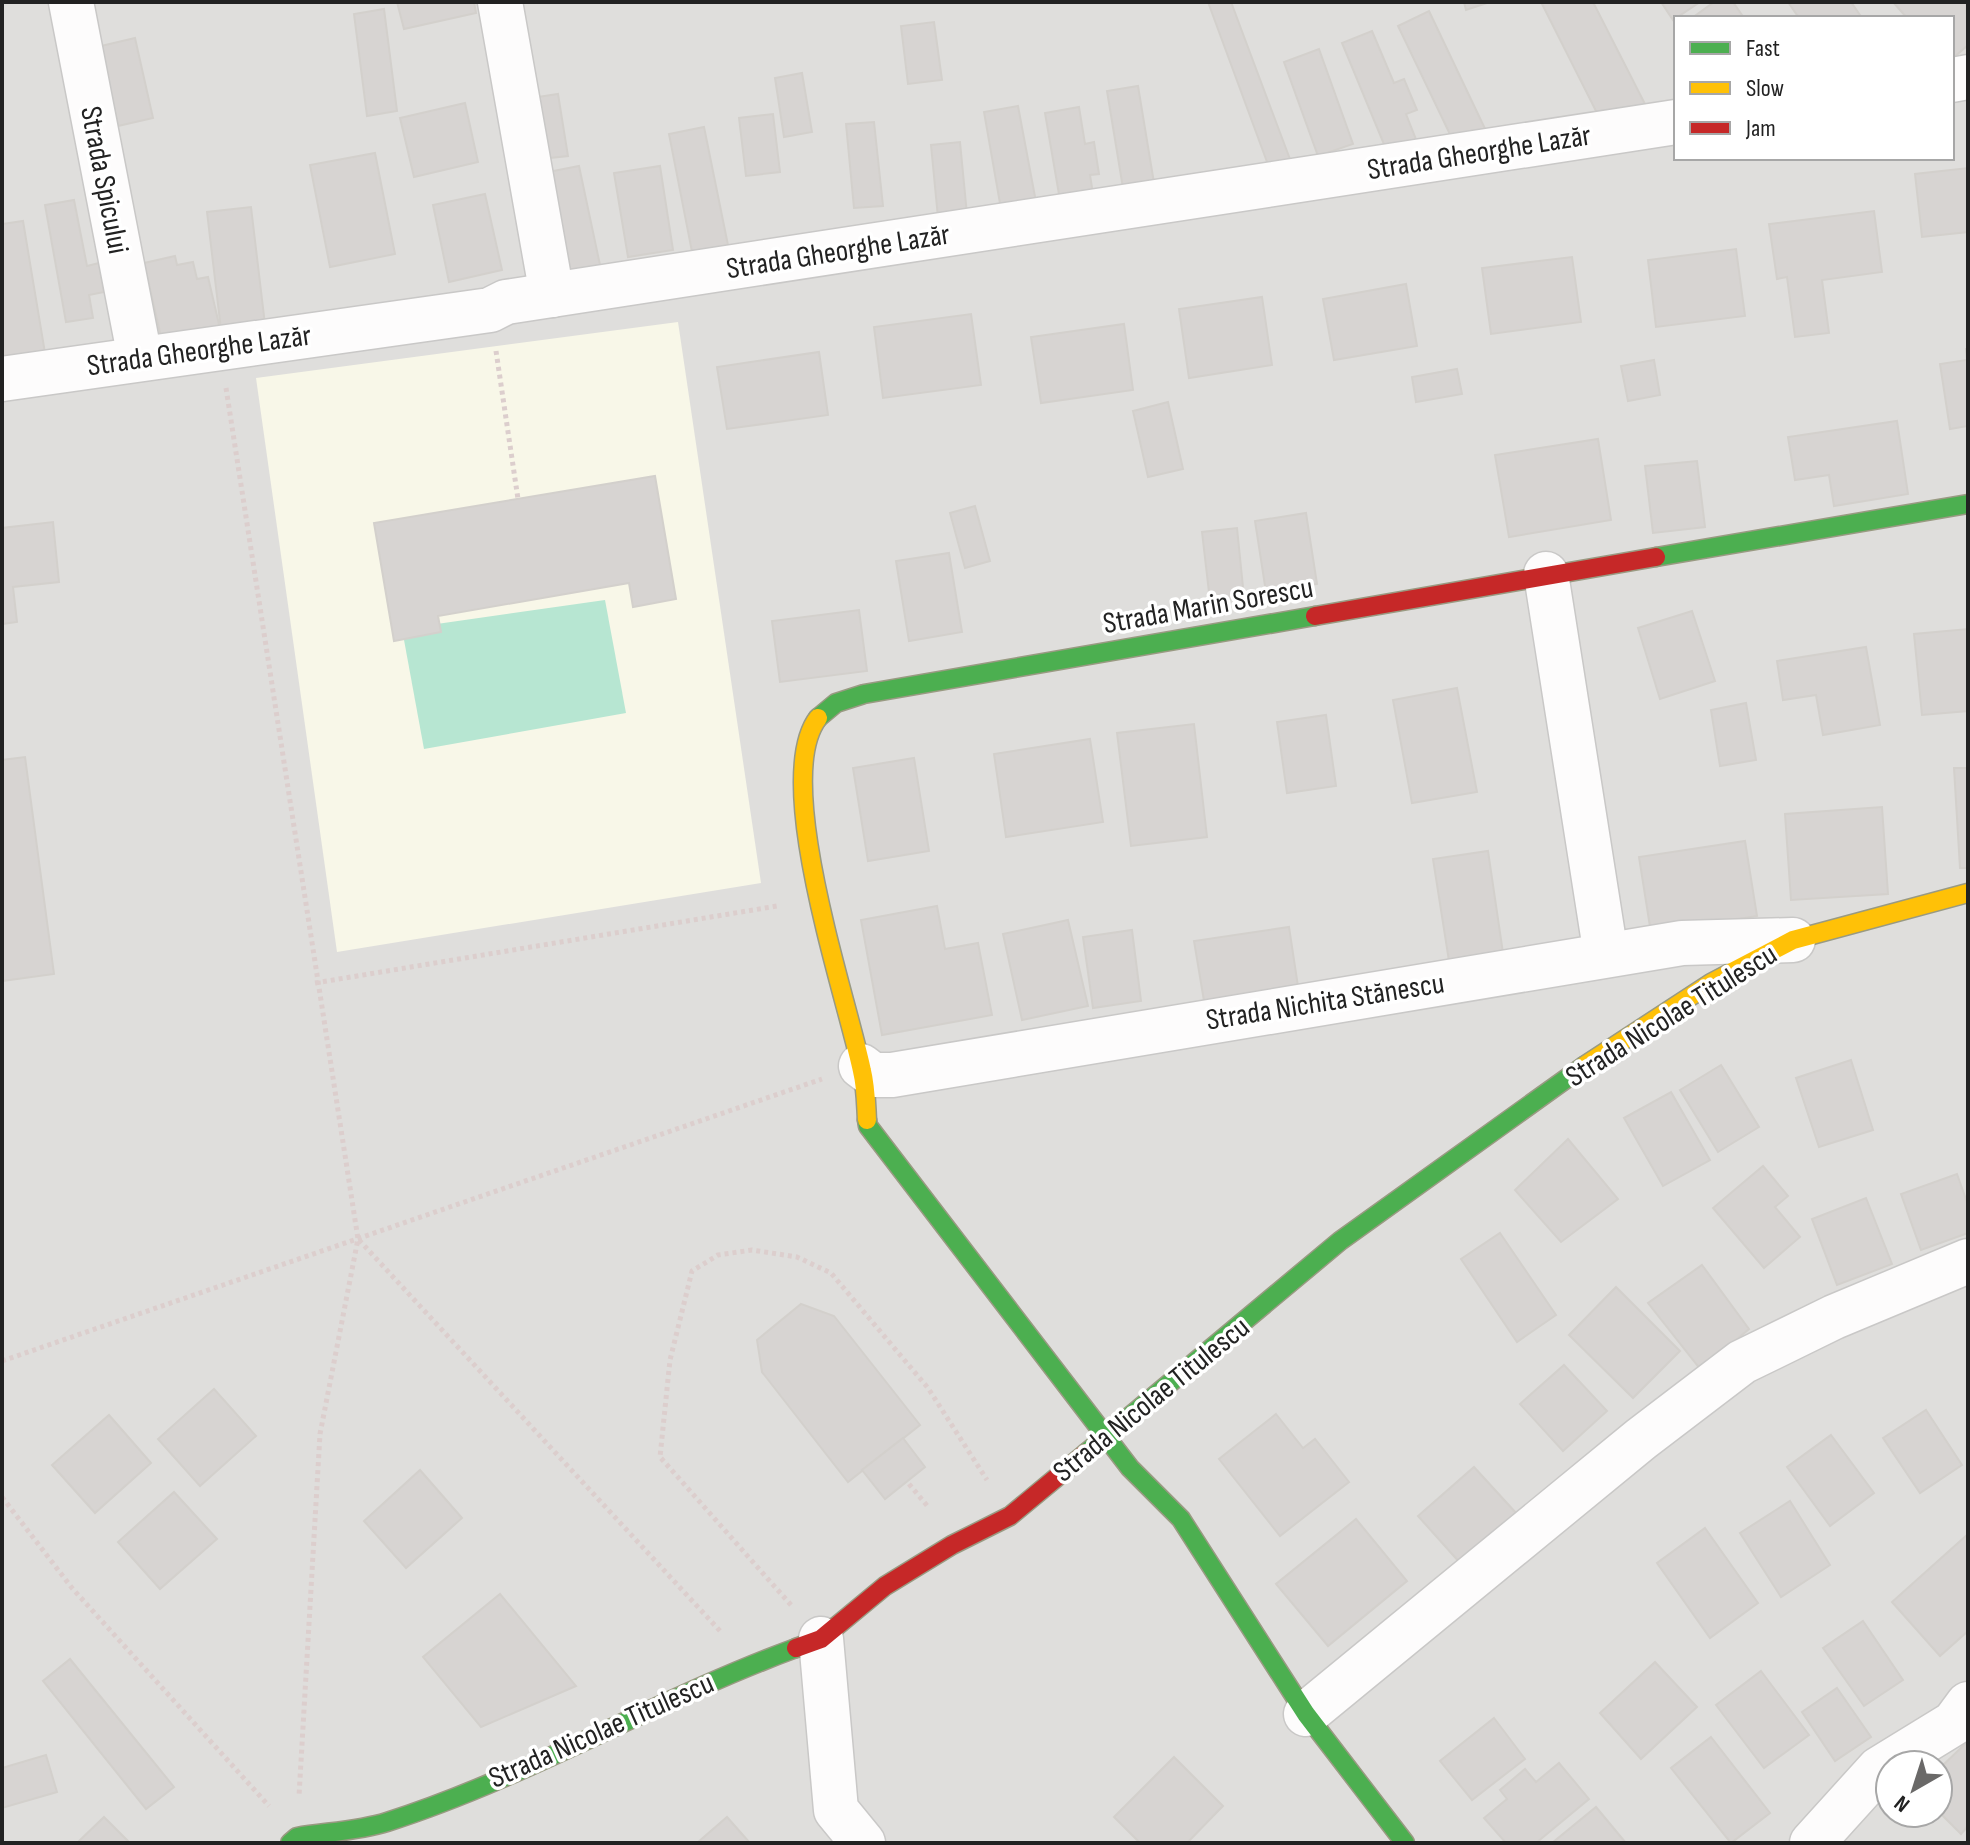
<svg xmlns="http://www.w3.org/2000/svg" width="1970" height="1845" viewBox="0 0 1970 1845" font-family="'Sofia Sans Condensed',sans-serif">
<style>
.residential{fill:#dfdedc;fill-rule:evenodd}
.education{fill:#f8f7e8}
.pitch{fill:#b7e6d2}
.building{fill:#d7d4d2;stroke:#d3d0cc;stroke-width:2}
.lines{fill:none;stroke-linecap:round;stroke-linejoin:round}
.street-casing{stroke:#c9c8c7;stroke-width:47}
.fast-casing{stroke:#999a82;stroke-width:21}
.slow-casing{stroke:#999a82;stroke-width:21}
.jam-casing{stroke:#999a82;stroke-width:21}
.path{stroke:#dccecd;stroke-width:5;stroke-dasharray:4 4;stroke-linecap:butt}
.street{stroke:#fdfcfc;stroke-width:44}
.fast{stroke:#4caf50;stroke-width:18}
.slow{stroke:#ffc107;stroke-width:18}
.jam{stroke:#c62828;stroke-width:18}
.labels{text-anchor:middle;stroke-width:7;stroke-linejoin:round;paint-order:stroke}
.street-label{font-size:30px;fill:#222;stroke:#fff}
</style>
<rect width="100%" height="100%" fill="#f0eeeb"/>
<path class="residential" d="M2,2H1968V1843H2ZM1676,18H1952V158H1676ZM1890,1765H1938V1813H1890Z"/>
<polygon class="education" points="678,322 761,883 337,952 256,378"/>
<polygon class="pitch" points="605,600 626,713 424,749 402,629"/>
<g class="building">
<polygon points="397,2 474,2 476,13 404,29"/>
<polygon points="1208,2 1231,2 1291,162 1270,170"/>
<polygon points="1464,2 1490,2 1466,10"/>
<polygon points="1541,2 1593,2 1645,104 1603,125"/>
<polygon points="1661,2 1700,2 1673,20"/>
<polygon points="1714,2 1733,2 1744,18 1692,18"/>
<polygon points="1788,2 1851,2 1862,18 1799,18"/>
<polygon points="1893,2 1966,2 1968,45 1952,59 1952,18 1907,18"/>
<polygon points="384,9 397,111 367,116 354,14"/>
<polygon points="1429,11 1488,135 1457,149 1398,26"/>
<polygon points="934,22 942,80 908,84 901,26"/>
<polygon points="1372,31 1394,83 1404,79 1417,110 1406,114 1417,142 1388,154 1342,43"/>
<polygon points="135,38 153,118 118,126 101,46"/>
<polygon points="1319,49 1353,144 1318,156 1284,62"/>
<polygon points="802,73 812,132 784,137 775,78"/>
<polygon points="1138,86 1154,183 1123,188 1107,91"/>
<polygon points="558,94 568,156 541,159 531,98"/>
<polygon points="465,103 478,162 414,177 400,118"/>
<polygon points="1018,106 1036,202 1001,209 984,112"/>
<polygon points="1079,107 1085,144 1094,142 1099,174 1090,175 1093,194 1060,200 1045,113"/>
<polygon points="773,114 780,172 746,176 739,118"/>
<polygon points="874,122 883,206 854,208 846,124"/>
<polygon points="704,127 730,255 694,262 669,134"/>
<polygon points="960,142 968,225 939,228 931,145"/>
<polygon points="375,153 395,254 330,267 310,165"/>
<polygon points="579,166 600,265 565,273 543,173"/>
<polygon points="660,166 673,250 628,257 614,173"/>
<polygon points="1968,168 1968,232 1922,237 1915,174"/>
<polygon points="485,194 502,270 449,282 433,205"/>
<polygon points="74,200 87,266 99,263 104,292 89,295 93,318 66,322 45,205"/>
<polygon points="251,207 266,333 222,338 207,212"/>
<polygon points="1874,211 1882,272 1822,280 1829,333 1795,337 1787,277 1777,279 1769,224"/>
<polygon points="23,221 46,359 2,366 2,224"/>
<polygon points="1736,249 1745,316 1656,327 1648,260"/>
<polygon points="175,256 177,265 193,262 197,279 208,277 221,333 163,346 144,263"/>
<polygon points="1572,257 1581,322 1491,334 1482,268"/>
<polygon points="1406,284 1417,346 1334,360 1323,299"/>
<polygon points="1262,297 1272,365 1189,378 1179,309"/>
<polygon points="971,314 981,385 883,398 874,327"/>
<polygon points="1124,324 1133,390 1041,403 1031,337"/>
<polygon points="1966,349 1968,349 1968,426 1950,429 1940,364 1967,360"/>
<polygon points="819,352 828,415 727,429 717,367"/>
<polygon points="1654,360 1660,395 1628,401 1621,366"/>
<polygon points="1457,369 1462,394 1416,402 1412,377"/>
<polygon points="1168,402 1183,469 1148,477 1133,411"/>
<polygon points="1897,421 1908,494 1834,506 1829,475 1795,480 1788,437"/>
<polygon points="1598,439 1611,520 1509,537 1495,455"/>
<polygon points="1697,461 1705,527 1653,533 1645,466"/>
<polygon points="655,476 676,599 633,607 629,583 438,616 441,632 394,641 374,523"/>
<polygon points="975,506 990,561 965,568 950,513"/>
<polygon points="1306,513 1317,584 1266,592 1255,521"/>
<polygon points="53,522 59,582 13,587 17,622 2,624 2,528"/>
<polygon points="1237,528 1244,597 1210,601 1202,532"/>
<polygon points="949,553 962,632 909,641 896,561"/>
<polygon points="859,610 867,671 780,682 772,621"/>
<polygon points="1692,611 1715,681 1660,699 1638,628"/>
<polygon points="1968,629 1968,711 1922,715 1914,634"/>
<polygon points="1866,647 1880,725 1823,735 1816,695 1783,700 1777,661"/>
<polygon points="1457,688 1477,792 1412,803 1393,700"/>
<polygon points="1746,703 1756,760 1720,766 1711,710"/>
<polygon points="1326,715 1336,786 1287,793 1277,722"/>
<polygon points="1194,724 1207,837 1131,846 1117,733"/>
<polygon points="1090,739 1103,822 1006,837 994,754"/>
<polygon points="25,757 54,974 2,981 2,760"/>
<polygon points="914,758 929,851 868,861 853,768"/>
<polygon points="1954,768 1968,768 1968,868 1960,868"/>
<polygon points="1882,807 1888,894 1791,900 1785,814"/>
<polygon points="1745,841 1757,916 1651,933 1639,857"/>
<polygon points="1488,851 1503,953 1449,961 1433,859"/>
<polygon points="937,906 945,949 978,943 992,1015 882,1035 861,920"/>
<polygon points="1068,920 1088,1006 1022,1020 1003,934"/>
<polygon points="1289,927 1299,993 1205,1007 1194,941"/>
<polygon points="1132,930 1141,1001 1093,1008 1083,937"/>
<polygon points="1851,1060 1873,1130 1819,1147 1796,1078"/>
<polygon points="1721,1065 1759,1127 1718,1152 1680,1090"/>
<polygon points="1671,1092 1710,1160 1663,1186 1624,1118"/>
<polygon points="1568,1139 1618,1199 1561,1242 1515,1190"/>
<polygon points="1763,1166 1788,1196 1775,1207 1800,1237 1764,1268 1713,1208"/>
<polygon points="1957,1174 1968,1205 1968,1233 1921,1250 1901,1194"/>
<polygon points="1866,1198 1892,1264 1837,1285 1812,1219"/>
<polygon points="1500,1233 1556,1315 1517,1342 1461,1259"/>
<polygon points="1702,1265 1749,1329 1701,1370 1648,1303"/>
<polygon points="1616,1287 1680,1351 1633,1398 1569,1335"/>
<polygon points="801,1304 834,1316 920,1425 848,1482 762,1372 757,1340"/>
<polygon points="1564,1365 1607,1411 1563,1451 1520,1404"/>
<polygon points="214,1389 256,1436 200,1486 158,1439"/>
<polygon points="1926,1410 1962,1465 1920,1493 1883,1438"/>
<polygon points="1276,1414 1303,1448 1315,1439 1349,1482 1280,1536 1219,1459"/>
<polygon points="109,1415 151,1463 95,1513 52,1465"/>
<polygon points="1831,1435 1874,1493 1830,1526 1787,1467"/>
<polygon points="903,1438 925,1467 885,1499 862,1470"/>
<polygon points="1474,1467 1517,1514 1461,1564 1418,1516"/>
<polygon points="420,1470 462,1518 406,1568 364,1521"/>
<polygon points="174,1492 217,1539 160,1589 118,1542"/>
<polygon points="1790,1501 1830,1565 1781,1597 1740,1533"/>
<polygon points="1356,1519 1407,1581 1328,1646 1276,1584"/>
<polygon points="1705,1528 1758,1603 1710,1638 1657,1563"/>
<polygon points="1968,1534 1968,1631 1940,1656 1892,1602"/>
<polygon points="500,1594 576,1686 481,1727 423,1657"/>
<polygon points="1863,1621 1903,1680 1864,1706 1823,1648"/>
<polygon points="70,1659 174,1787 146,1809 43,1681"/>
<polygon points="1655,1662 1697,1707 1641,1759 1600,1713"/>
<polygon points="1761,1671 1809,1735 1764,1768 1716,1705"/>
<polygon points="1837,1688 1871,1737 1835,1761 1802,1712"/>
<polygon points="1494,1718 1525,1759 1472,1800 1440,1761"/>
<polygon points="1711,1737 1770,1813 1731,1843 1671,1768"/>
<polygon points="1968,1741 1968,1826 1961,1834 1938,1811 1938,1770"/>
<polygon points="46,1755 57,1792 2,1808 2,1768"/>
<polygon points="1174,1757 1223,1806 1187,1843 1140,1843 1114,1817"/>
<polygon points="1559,1763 1589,1799 1536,1843 1506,1843 1484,1818 1507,1799 1500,1790 1525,1769 1536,1782"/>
<polygon points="1596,1807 1626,1843 1552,1843"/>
<polygon points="104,1817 130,1843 77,1843"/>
<polygon points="727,1817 750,1843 697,1843"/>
</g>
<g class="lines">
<g class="street-casing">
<g id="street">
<polyline points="71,2 140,358"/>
<polyline points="500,2 552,295"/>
<polyline points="1952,80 1968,77"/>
<polyline points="2,379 490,310 506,302 1676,122"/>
<polyline points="1546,574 1606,955"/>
<polyline points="861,1066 873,1075 892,1075 1682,943 1793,940"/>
<polyline points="821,1639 836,1810 863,1843"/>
<polyline points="1306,1714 1641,1439 1742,1362 1834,1317 1968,1261"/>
<polyline points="1812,1843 1879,1769 1954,1723 1968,1704"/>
</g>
</g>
<g class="fast-casing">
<g id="fast">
<polyline points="1656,557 1968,504"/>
<polyline points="818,718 836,703 864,694 1315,616"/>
<polyline points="867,1120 868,1126 1130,1468 1181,1519 1306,1714 1405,1843"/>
<polyline points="1086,1453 1340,1241 1584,1066"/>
<path d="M290,1843L297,1837C326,1832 359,1831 387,1822C528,1777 657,1699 796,1648"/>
</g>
</g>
<g class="slow-casing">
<g id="slow">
<path d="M818,718C771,779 847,998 862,1071C866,1087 866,1103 867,1120"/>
<polyline points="1584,1066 1711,983 1793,940 1968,893"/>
</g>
</g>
<g class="jam-casing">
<g id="jam">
<polyline points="1315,616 1656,557"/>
<polyline points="796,1648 821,1639 885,1586 952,1545 1010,1516 1086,1453"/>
</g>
</g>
<g class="path">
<polyline points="496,351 518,499"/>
<polyline points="226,388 358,1239 320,1434 299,1796"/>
<polyline points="315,983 777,906"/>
<polyline points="359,1240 721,1632"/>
<polyline points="2,1361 822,1079"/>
<polyline points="909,1484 929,1508"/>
<polyline points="2,1497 72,1588 269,1806"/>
<polyline points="791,1605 660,1457 670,1360 692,1271 718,1255 752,1250 797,1257 831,1273 928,1388 987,1480"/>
</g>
<use href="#street" class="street"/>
<use href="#fast" class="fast"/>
<use href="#slow" class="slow"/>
<use href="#jam" class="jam"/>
</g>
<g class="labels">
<g class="street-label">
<text transform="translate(1479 152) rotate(-9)" y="10">Strada Gheorghe Lazăr</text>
<text transform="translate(105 180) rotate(79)" y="10">Strada Spicului</text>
<text transform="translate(838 251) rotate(-9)" y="10">Strada Gheorghe Lazăr</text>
<text transform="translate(199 350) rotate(-8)" y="10">Strada Gheorghe Lazăr</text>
<text transform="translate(1208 605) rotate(-10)" y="10">Strada Marin Sorescu</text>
<text transform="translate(1325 1001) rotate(-9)" y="10">Strada Nichita Stănescu</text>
<text transform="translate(1671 1015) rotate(-32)" y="10">Strada Nicolae Titulescu</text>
<text transform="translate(1151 1399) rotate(-39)" y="10">Strada Nicolae Titulescu</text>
<text transform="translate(601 1730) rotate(-24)" y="10">Strada Nicolae Titulescu</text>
</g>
</g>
<rect width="1970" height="1845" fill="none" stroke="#222222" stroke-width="8"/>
<rect x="1674" y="16" width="280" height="144" fill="#ffffff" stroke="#a7a7a7" stroke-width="2"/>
<rect x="1690" y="42" width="40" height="12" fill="#4caf50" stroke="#a7a7a7" stroke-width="2"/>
<text x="1746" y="56" font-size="24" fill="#222222">Fast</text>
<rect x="1690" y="82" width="40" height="12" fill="#ffc107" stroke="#a7a7a7" stroke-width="2"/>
<text x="1746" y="96" font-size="24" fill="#222222">Slow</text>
<rect x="1690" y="122" width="40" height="12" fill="#c62828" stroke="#a7a7a7" stroke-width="2"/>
<text x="1746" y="136" font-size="24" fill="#222222">Jam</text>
<g transform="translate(1914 1789) rotate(219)"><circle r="38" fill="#ffffff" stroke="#a7a7a7" stroke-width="2"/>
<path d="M0-6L14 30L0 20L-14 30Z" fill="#6a6968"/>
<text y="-12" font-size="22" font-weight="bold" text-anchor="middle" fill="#222222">N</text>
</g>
</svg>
